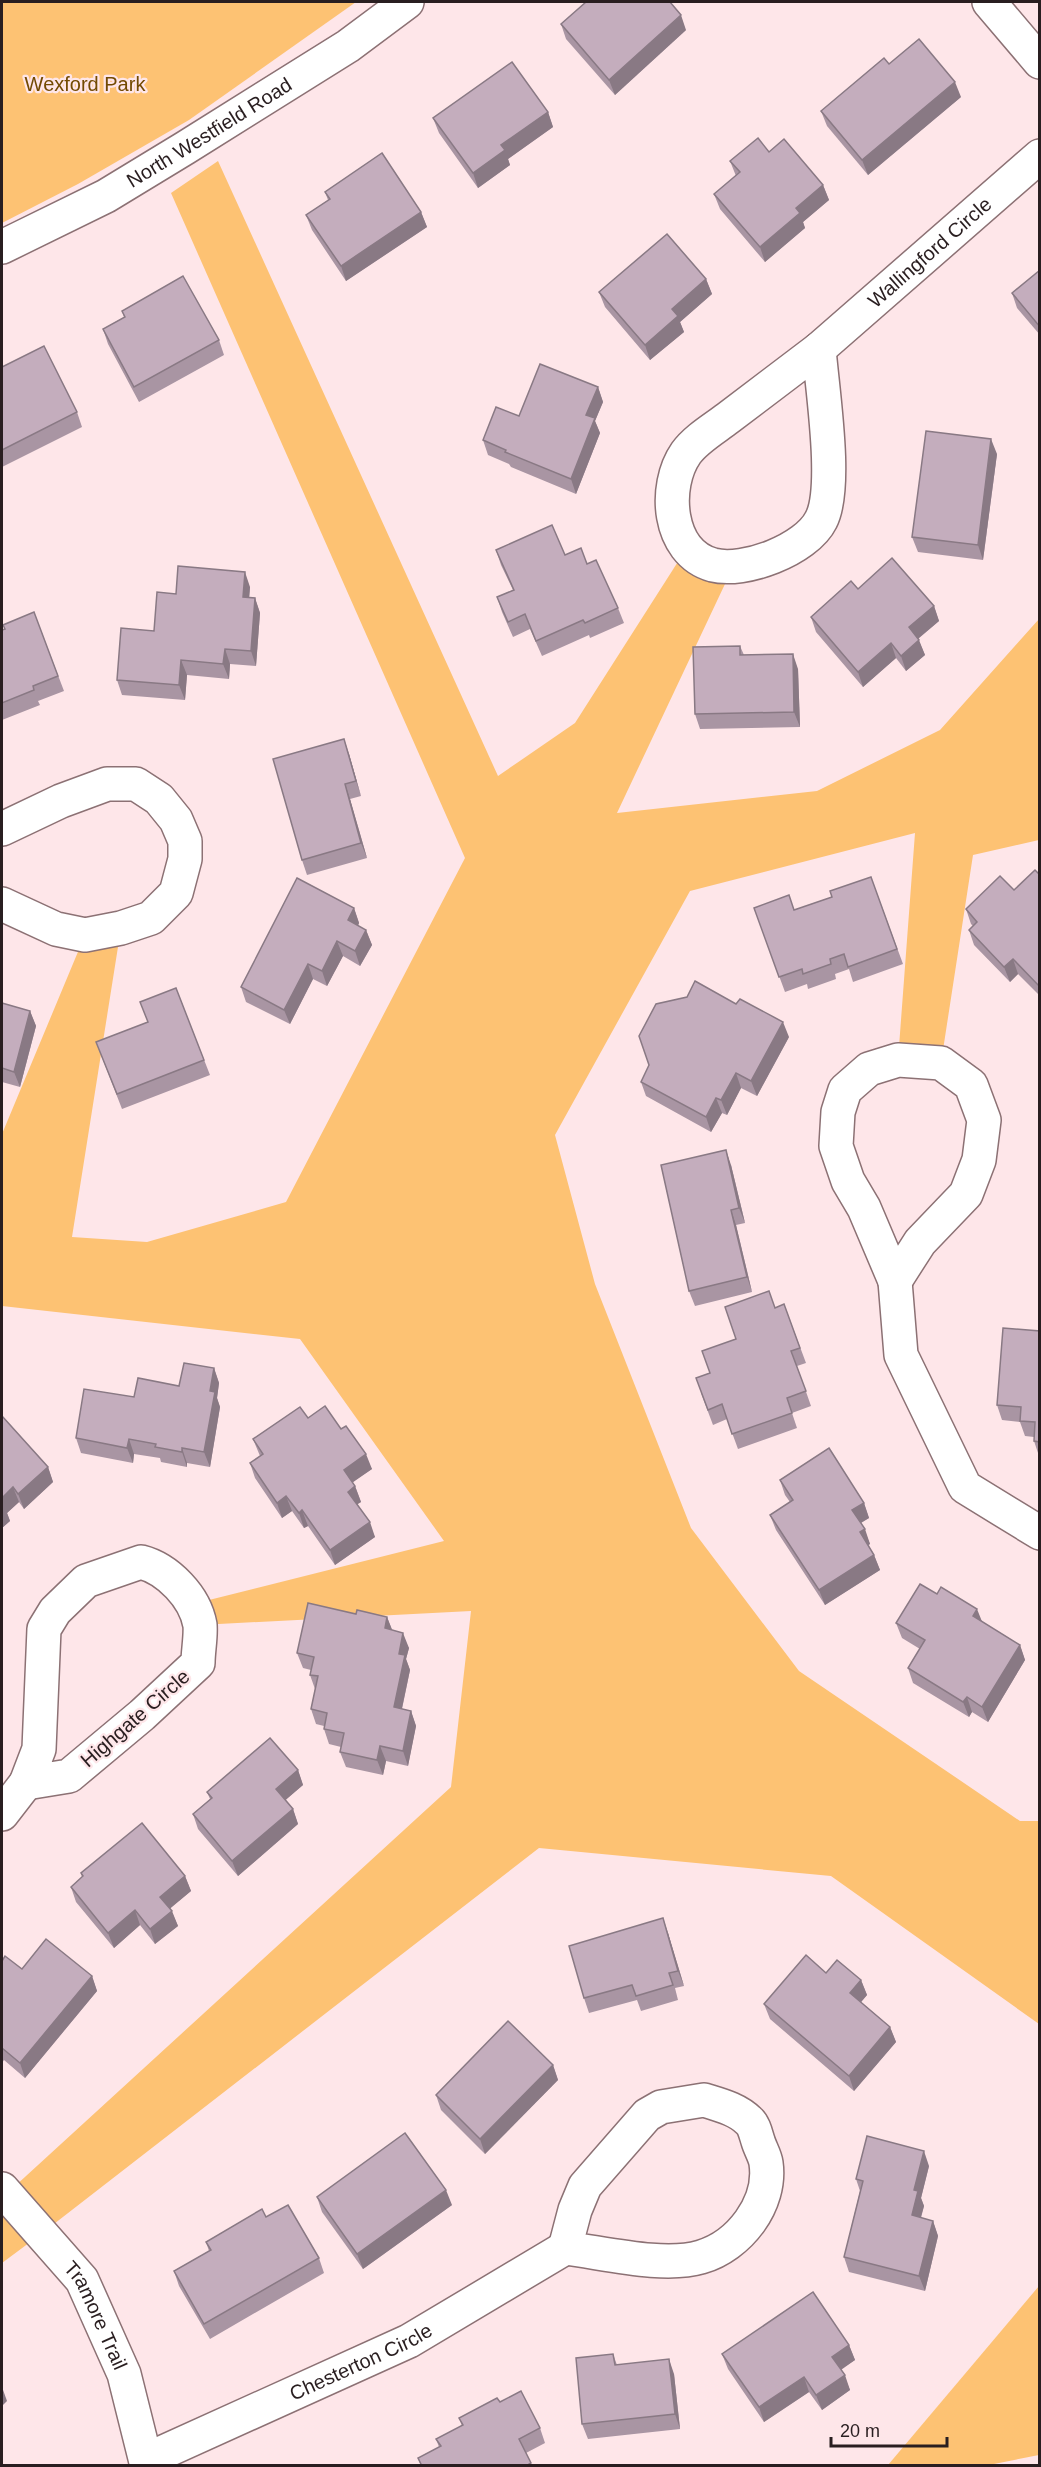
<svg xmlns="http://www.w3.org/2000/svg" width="1041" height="2467" viewBox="0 0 1041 2467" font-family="Arial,sans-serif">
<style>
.green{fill:#fdc273}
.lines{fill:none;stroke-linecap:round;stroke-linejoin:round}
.minor-casing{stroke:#8c7174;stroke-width:36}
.minor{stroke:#fff;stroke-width:33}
.wall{fill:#a995a3}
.shaded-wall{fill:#897984}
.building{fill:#c4adbd;stroke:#897984;stroke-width:1.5}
.labels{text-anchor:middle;stroke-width:4.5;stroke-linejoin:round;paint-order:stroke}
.park-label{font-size:20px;fill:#734a02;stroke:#fee6e9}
.street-label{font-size:20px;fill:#291e20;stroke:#fee6e9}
</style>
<rect width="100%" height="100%" fill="#fee6e9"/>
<g class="green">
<polygon points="2,2 356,2 189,120 78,184 2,223"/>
<polygon points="218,161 498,776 575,723 688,546 733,567 617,813 817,791 940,730 1039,619 1039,840 973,855 941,1063 898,1060 915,833 690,891 555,1135 595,1284 691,1528 799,1671 1020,1821 1039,1821 1039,2024 831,1876 539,1848 41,2234 2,2263 2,2198 451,1787 471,1611 200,1625 193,1604 444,1541 300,1339 2,1306 2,1134 85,935 121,928 72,1237 147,1242 286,1202 465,858 171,193"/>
<polygon points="1039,2286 1039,2455 989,2465 888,2465"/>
</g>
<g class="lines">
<g class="minor-casing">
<g id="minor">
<polyline points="989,2 1040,62"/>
<path id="s1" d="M2,247L106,196L185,148L348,46L407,2"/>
<path d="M819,349C822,388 838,488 821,520C806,550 744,573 713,565C667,552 663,486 686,453C696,439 715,428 728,418C758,395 789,372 819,349Z"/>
<path id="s2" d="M819,349L1040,156"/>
<polyline points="2,829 61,801 107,784 136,784 159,799 176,820 185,841 185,859 176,893 151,918 121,928 85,935 56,929 2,904"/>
<polygon points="898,1060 941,1063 971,1085 984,1120 979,1160 966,1194 920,1242 895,1281 864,1208 848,1181 836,1146 838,1112 845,1090 869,1069"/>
<polyline points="895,1281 901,1355 965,1487 1040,1533"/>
<path d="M141,1562C168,1569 195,1597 200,1625C201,1637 198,1651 198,1663L142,1715L69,1776L26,1783L39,1749L44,1629L55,1611L86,1581Z"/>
<polyline points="2,1814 26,1783"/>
<path d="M704,2100C720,2105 737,2109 749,2121C754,2125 756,2135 758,2141C760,2148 765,2156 766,2163C772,2204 739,2246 701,2257C664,2268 605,2253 565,2248L575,2210L585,2186L647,2115L661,2107Z"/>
<path id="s3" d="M2,2189L82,2280L124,2374L147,2466"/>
<path id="s4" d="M146,2460L409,2341L565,2248"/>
</g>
</g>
<use href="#minor" class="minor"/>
</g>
<g class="wall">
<polygon points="561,24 686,30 615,95 566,39"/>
<polygon points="961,97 868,175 827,126 821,111"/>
<polygon points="548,112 553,127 508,159 510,165 478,188 439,133 433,118"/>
<polygon points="769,152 823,185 829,200 803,222 805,228 765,262 720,209 714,194 736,176 730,161"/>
<polygon points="325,192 421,212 427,227 346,281 312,230 306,215 328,200"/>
<polygon points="1040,270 1040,335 1017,308 1012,293"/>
<polygon points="706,279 712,294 680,322 684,332 650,360 605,307 599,292"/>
<polygon points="122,311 219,340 224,355 139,402 108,344 103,329 124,317"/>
<polygon points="2,367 77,412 82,427 2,467"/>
<polygon points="598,387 603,402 595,421 600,433 576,494 511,467 509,464 488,455 483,440 519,416"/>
<polygon points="997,454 983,560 918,552 912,537"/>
<polygon points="496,550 565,555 587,564 618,608 624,623 590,638 589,635 542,656 530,629 513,637 502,612 497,597 513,590 501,565"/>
<polygon points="250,587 249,598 255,598 260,613 256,666 230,664 229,679 187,675 185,700 122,695 117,680 154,631 176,594"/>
<polygon points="858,589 934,606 939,621 918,639 925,655 906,671 896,658 863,687 816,632 811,617"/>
<polygon points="34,612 64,691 38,701 40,705 2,720 2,630"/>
<polygon points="740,646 744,655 798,669 800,727 700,729 695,714"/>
<polygon points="349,754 361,796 350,799 367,858 307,875 302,860"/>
<polygon points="1040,875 1040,996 1018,974 1010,982 974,945 969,930 973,926 971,924 966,909 1014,890"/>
<polygon points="871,877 903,964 853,982 849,969 835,974 836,979 808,989 807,984 785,992 754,908 794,910 832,897"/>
<polygon points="354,908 359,923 358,926 366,930 372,945 360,966 343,956 327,986 313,979 290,1024 246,1002 241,987"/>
<polygon points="176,988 210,1075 122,1109 96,1042 148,1022"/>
<polygon points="2,1003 30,1011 36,1026 20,1087 2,1082"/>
<polygon points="789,1037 757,1096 741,1088 727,1115 722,1113 711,1132 646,1096 641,1082"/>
<polygon points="731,1165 745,1223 736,1225 752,1292 695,1306 689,1291"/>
<polygon points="784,1304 806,1363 797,1366 811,1406 792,1413 797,1428 738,1449 727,1419 713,1425 701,1393 710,1373 775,1308"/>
<polygon points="1040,1331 1034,1437 1025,1436 1020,1422 1002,1420 997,1405"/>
<polygon points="214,1368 219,1383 217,1398 220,1407 210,1467 187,1463 187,1467 161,1462 160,1458 134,1454 133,1463 81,1453 76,1438 134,1397 179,1386"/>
<polygon points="2,1417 48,1467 53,1482 24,1509 19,1502 7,1513 10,1521 2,1528"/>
<polygon points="308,1418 341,1429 372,1469 352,1482 355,1486 361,1502 357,1504 375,1537 335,1565 308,1526 304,1528 292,1511 282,1518 255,1478 250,1463 260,1456 253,1439"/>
<polygon points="1034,1441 1040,1442 1040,1456 1039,1456"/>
<polygon points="780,1480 864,1503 869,1518 861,1523 870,1544 868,1545 874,1555 880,1570 825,1605 776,1530 770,1515 790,1502 785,1495"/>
<polygon points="356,1614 387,1617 392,1630 409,1648 406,1659 410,1670 402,1709 411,1711 416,1726 408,1766 386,1761 383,1775 346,1767 340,1752 341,1747 329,1744 324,1729 324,1726 316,1724 311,1709 315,1689 310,1675 311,1670 303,1668 297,1653"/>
<polygon points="982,1622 1020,1645 1025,1660 988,1722 972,1712 969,1717 913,1683 908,1668 920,1649 902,1638 896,1623"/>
<polygon points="298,1770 303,1785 285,1800 293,1809 298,1824 238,1876 198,1829 193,1814 210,1799 207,1792"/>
<polygon points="81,1873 185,1876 191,1891 170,1908 178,1926 155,1944 140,1925 114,1948 76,1902 71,1887 82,1877"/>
<polygon points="668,1933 684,1986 675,1988 678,2000 641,2011 637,2000 589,2013 584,1998"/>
<polygon points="2,1961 22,1969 92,1976 97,1991 25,2078 4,2060 2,2063"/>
<polygon points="826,1973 861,1980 867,1995 861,2002 890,2027 896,2042 854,2091 770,2019 764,2004"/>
<polygon points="553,2065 558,2080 485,2154 441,2110 436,2095"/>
<polygon points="929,2166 921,2198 924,2206 921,2218 933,2221 938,2236 925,2291 849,2272 844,2257 860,2191 856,2179"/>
<polygon points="317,2197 452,2205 363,2269 322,2212"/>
<polygon points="266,2217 319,2258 324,2273 210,2339 179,2286 174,2271 209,2251 206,2242"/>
<polygon points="849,2345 855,2360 841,2369 850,2390 822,2410 809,2392 764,2422 728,2369 722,2354"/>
<polygon points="613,2354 617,2365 674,2374 680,2429 588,2439 582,2424"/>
<polygon points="500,2402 540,2428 545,2443 526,2453 532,2466 421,2466 418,2458 439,2447 436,2439 462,2426 459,2418"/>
</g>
<g class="shaded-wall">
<polygon points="681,15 686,30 615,95 609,80"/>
<polygon points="955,82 961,97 868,175 862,160"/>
<polygon points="548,112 553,127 508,159 510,165 478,188 473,173 501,145"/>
<polygon points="823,185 829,200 803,222 805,228 765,262 760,247 796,208"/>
<polygon points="421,212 427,227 346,281 341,266"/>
<polygon points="706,279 712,294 680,322 684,332 650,360 645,345 672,309"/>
<polygon points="598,387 603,402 595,421 600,433 576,494 571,479 586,415"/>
<polygon points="991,439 997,454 983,560 978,545"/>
<polygon points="245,572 250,587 248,612 243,597"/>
<polygon points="255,598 260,613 256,666 251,651"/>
<polygon points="934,606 939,621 914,642 909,627"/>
<polygon points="919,640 925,655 906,671 901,656"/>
<polygon points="891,643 896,658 863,687 858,672"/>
<polygon points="225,649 230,664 229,679 223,664"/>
<polygon points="793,654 798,669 800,727 794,712"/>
<polygon points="181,660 187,675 185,700 179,685"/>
<polygon points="344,739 349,754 361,796 356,781"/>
<polygon points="345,784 350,799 367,858 361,843"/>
<polygon points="354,908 359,923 353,935 348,920"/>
<polygon points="366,930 372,945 360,966 355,951"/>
<polygon points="337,941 343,956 327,986 322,971"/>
<polygon points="1013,959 1018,974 1010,982 1004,967"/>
<polygon points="308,964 313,979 290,1024 284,1010"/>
<polygon points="30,1011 36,1026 20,1087 14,1072"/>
<polygon points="783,1022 789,1037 757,1096 751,1081"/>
<polygon points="736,1073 741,1088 727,1115 721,1100"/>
<polygon points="716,1098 722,1113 711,1132 706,1117"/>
<polygon points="726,1150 731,1165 745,1223 739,1208"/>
<polygon points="731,1210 736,1225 752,1292 747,1277"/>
<polygon points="214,1368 219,1383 217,1398 220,1407 210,1467 204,1452 210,1391"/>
<polygon points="129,1439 134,1454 133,1463 127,1448"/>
<polygon points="182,1448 187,1463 187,1467 182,1452"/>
<polygon points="366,1454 372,1469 349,1485 344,1470"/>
<polygon points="48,1467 53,1482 24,1509 18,1494"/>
<polygon points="355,1486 361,1502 353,1507 348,1492"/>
<polygon points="13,1487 19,1502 7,1513 10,1521 2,1528 2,1498"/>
<polygon points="286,1496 292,1511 282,1518 277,1503"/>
<polygon points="864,1503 869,1518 857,1525 852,1510"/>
<polygon points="302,1510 308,1526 304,1528 299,1513"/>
<polygon points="370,1522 375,1537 335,1565 330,1550"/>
<polygon points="865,1529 870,1544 865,1547 860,1532"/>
<polygon points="874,1555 880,1570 825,1605 819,1590"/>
<polygon points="977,1609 983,1624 973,1616"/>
<polygon points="387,1617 393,1632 385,1628"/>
<polygon points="403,1633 409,1648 406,1659 410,1670 399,1722 394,1707 399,1654"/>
<polygon points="1020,1645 1025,1660 988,1722 982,1707"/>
<polygon points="967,1697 972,1712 969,1717 963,1702"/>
<polygon points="411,1711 416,1726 408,1766 403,1751"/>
<polygon points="380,1746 386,1761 383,1775 377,1760"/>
<polygon points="298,1770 303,1785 281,1804 276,1789"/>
<polygon points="293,1809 298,1824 238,1876 232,1861"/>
<polygon points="185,1876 191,1891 166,1912 160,1897"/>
<polygon points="135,1910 140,1925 114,1948 108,1933"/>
<polygon points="172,1911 178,1926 155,1944 150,1929"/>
<polygon points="663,1918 668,1933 684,1986 678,1971"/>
<polygon points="92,1976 97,1991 25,2078 20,2063"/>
<polygon points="861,1980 867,1995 856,2008 850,1993"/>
<polygon points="890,2027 896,2042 854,2091 849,2076"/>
<polygon points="553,2065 558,2080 485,2154 480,2139"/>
<polygon points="924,2151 929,2166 921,2198 924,2206 917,2230 912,2215 914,2190"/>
<polygon points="446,2190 452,2205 363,2269 357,2254"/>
<polygon points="933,2221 938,2236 925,2291 919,2276"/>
<polygon points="849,2345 855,2360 838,2372 832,2357"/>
<polygon points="669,2359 674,2374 680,2429 675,2414"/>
<polygon points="845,2375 850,2390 822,2410 816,2395"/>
<polygon points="804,2377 809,2392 764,2422 759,2407"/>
<polygon points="2,2387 7,2401 2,2406"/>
</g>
<g class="building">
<polygon points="586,2 670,2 681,15 609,80 561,24"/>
<polygon points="919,39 955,82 862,160 821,111 884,58 889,64"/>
<polygon points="512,62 548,112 501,145 505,150 473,173 433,118"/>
<polygon points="758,138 769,152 784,139 823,185 796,208 800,213 760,247 714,194 740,172 730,161"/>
<polygon points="382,153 421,212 341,266 306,215 330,199 325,192"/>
<polygon points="667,234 706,279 672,309 678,316 645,345 599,292"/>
<polygon points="1040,270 1040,327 1012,293"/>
<polygon points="183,276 219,340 134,387 103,329 125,317 122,311"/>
<polygon points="44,346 77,412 2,450 2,367"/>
<polygon points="540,364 598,387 586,415 595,418 571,479 505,452 506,450 483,440 496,407 519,416"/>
<polygon points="926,431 991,439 978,545 912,537"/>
<polygon points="552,525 565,555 581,548 587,564 596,560 618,608 585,623 583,620 536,641 525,614 508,622 497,597 514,590 496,550"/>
<polygon points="892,558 934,606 909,627 919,640 901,656 891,643 858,672 811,617 851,581 858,589"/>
<polygon points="178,566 245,572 243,597 255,598 251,651 225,649 223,664 181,660 179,685 117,680 121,628 154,631 157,592 176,594"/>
<polygon points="34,612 58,676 33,686 34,690 2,703 2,630 5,629 3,625"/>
<polygon points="740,646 740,655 793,654 794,712 695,714 693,647"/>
<polygon points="344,739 356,781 345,784 361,843 302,860 273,759"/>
<polygon points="1035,870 1040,875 1040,987 1013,959 1004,967 969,930 977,922 966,909 1000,876 1014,890"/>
<polygon points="871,877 897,949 848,967 844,954 830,959 831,964 803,974 802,969 779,977 754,908 789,895 794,910 832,897 830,891"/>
<polygon points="297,878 354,908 348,920 366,930 355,951 337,941 322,971 308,964 284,1010 241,987"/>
<polygon points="695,981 736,1004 740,999 783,1022 751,1081 736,1073 721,1100 716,1098 706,1117 641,1082 649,1065 639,1036 656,1004 687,997"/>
<polygon points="176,988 204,1060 117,1094 96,1042 148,1022 140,1002"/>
<polygon points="2,1003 30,1011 14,1072 2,1068"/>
<polygon points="726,1150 739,1208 731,1210 747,1277 689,1291 661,1165"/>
<polygon points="769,1291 775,1308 784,1304 800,1348 791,1351 806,1391 787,1398 792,1413 732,1434 722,1404 708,1410 696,1378 710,1373 702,1351 736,1339 725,1307"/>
<polygon points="1003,1328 1040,1331 1040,1442 1034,1441 1035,1422 1020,1421 1021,1407 997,1405"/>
<polygon points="184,1363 214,1368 210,1391 215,1392 204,1452 182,1448 182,1452 155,1447 156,1444 129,1439 127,1448 76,1438 84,1389 134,1397 138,1378 179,1386"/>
<polygon points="325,1406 341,1429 346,1426 366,1454 344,1470 355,1486 348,1492 370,1522 330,1550 302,1510 299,1513 286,1496 277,1503 250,1463 263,1454 253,1439 300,1407 308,1418"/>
<polygon points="2,1416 48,1467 18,1494 13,1487 2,1498"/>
<polygon points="829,1448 864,1503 852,1510 865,1529 860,1532 874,1555 819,1590 770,1515 793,1500 780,1480"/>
<polygon points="920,1584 937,1594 941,1587 977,1609 973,1616 1020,1645 982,1707 967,1697 963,1702 908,1668 925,1640 896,1623"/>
<polygon points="308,1603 356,1614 357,1610 387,1617 385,1628 403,1633 399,1654 405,1655 394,1707 411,1711 403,1751 380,1746 377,1760 340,1752 344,1733 324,1729 327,1713 311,1709 318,1676 310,1675 314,1657 297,1653"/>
<polygon points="270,1738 298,1770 276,1789 293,1809 232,1861 193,1814 212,1798 207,1792"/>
<polygon points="142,1823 185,1876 160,1897 172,1911 150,1929 135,1910 108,1933 71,1887 83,1876 81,1873"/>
<polygon points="663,1918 678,1971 669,1973 673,1985 636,1996 632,1985 584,1998 569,1946"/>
<polygon points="46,1939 92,1976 20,2063 2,2048 2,1961 5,1956 22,1969"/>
<polygon points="806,1955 826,1973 837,1960 861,1980 850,1993 890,2027 849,2076 764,2004"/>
<polygon points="508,2021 553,2065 480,2139 436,2095"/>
<polygon points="405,2133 446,2190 357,2254 317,2197"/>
<polygon points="867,2136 924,2151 914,2190 918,2191 912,2215 933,2221 919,2276 844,2257 863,2181 856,2179"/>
<polygon points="288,2205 319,2258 204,2324 174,2271 211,2250 206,2242 262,2209 266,2217"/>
<polygon points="813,2292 849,2345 832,2357 845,2375 816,2395 804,2377 759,2407 722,2354"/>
<polygon points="613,2354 615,2365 669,2359 675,2414 582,2424 576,2358"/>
<polygon points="521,2391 540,2428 519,2439 531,2463 526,2466 422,2466 418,2458 441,2446 436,2439 463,2425 459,2418 497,2398 500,2402"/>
</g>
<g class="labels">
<g class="park-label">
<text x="85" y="91">Wexford Park</text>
</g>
<g class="street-label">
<text dy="7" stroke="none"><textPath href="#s1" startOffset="237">North Westfield Road</textPath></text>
<text dy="7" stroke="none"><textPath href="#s2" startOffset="147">Wallingford Circle</textPath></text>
<text transform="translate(135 1718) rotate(-41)" y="7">Highgate Circle</text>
<text dy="7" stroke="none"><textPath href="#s3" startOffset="159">Tramore Trail</textPath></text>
<text dy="7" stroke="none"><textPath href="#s4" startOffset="236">Chesterton Circle</textPath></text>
</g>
</g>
<rect width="1041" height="2467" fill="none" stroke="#291e20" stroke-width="6"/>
<path d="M831 2437v9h116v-9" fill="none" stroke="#291e20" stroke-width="3"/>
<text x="840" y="2437" font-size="18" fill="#291e20" stroke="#fee6e9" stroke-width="4.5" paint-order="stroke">20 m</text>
</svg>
